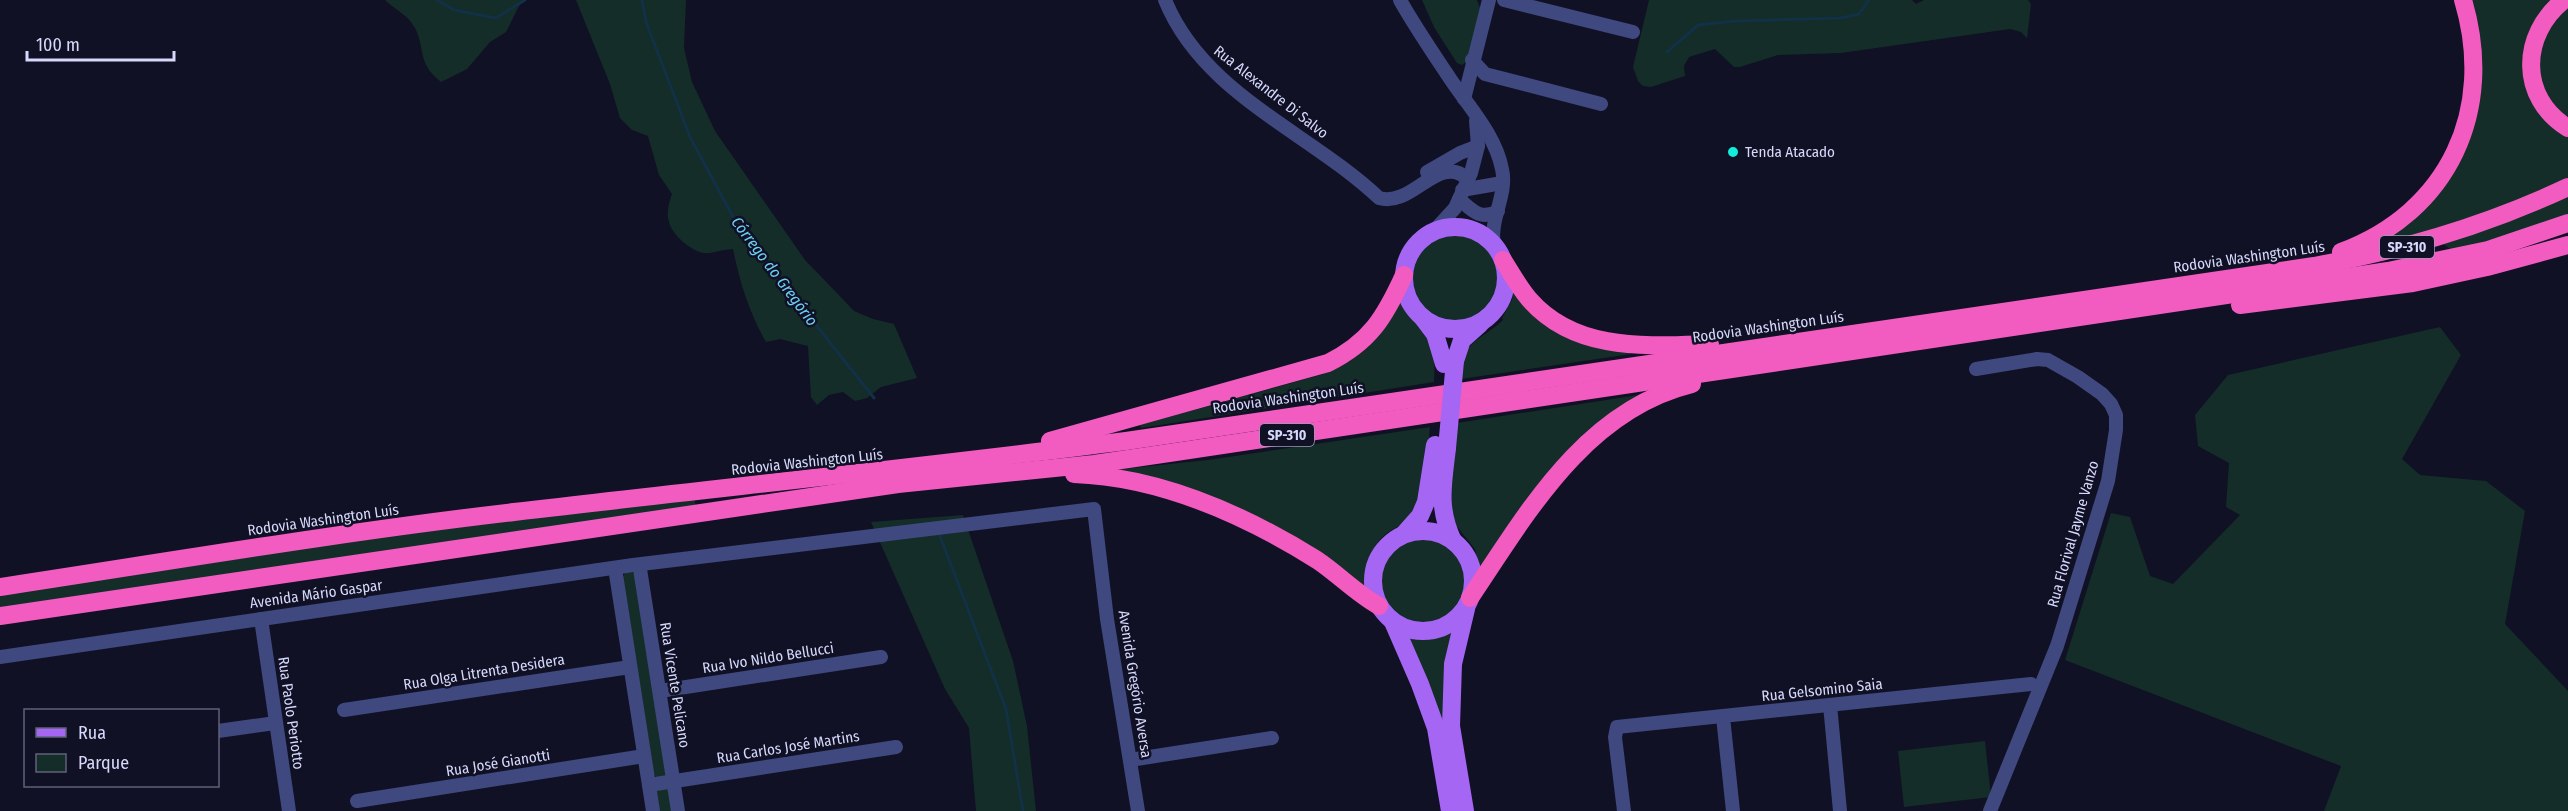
<svg xmlns="http://www.w3.org/2000/svg" width="2568" height="811" viewBox="0 0 2568 811" font-family="'Fira Sans Condensed',sans-serif">
<style>
.green{fill:#142d28}
.lines{fill:none;stroke-linecap:round;stroke-linejoin:round}
.stream{stroke:#123046;stroke-width:3}
.minor{stroke:#3f487f;stroke-width:14}
.major{stroke:#a566f3;stroke-width:18}
.highway{stroke:#f25bbf;stroke-width:18}
.major-bridge{stroke:#a566f3;stroke-width:18}
.poi-dot{fill:#12ecda;stroke:#101124;stroke-width:2}
.labels{text-anchor:middle;stroke-width:5;stroke-linejoin:round;paint-order:stroke}
.shield{fill:#101124;stroke:#9b9dbb;stroke-width:1.5}
.shield-label{font-size:14px;font-weight:bold;fill:#d6d9fc}
.street-label{font-size:15px;fill:#d6d9fc;stroke:#101124}
.poi-label{font-size:15px;fill:#d6d9fc;stroke:#101124;text-anchor:start}
.water-label{font-size:16px;font-style:italic;fill:#6dcef4;stroke:#101124}
</style>
<rect width="100%" height="100%" fill="#101124"/>
<g class="green">
<path d="M385,0H522L506,32L490,42L467,69L441,82C414,61 428,45 411,22C405,14 393,8 385,0Z"/>
<path d="M576,0H686L684,48L692,82L715,131L805,260L834,290L854,311L873,319L894,324L917,378L881,387L867,398L855,401L843,392L829,395L817,405L811,397L808,346L780,339L766,342C749,312 740,283 733,249C723,249 713,254 704,253C691,251 672,235 669,222C666,212 669,203 672,194L659,175L648,136L632,130L620,118L610,84Z"/>
<polygon points="1422,0 1477,0 1481,10 1466,62 1462,65 1457,63 1434,27"/>
<polygon points="1649,0 1912,0 1916,4 1924,0 2028,0 2031,4 2027,38 2021,32 2010,29 1841,53 1778,55 1740,67 1734,67 1715,49 1689,57 1684,66 1685,76 1651,87 1643,86 1638,81 1633,67"/>
<polygon points="2470,0 2555,0 2525,66 2568,134 2568,178 2506,205 2439,229 2384,242 2467,138"/>
<polygon points="2568,5 2568,122 2547,100 2537,70 2541,40"/>
<polygon points="2568,194 2568,217 2453,251 2442,243"/>
<circle cx="1454" cy="279" r="44"/>
<path d="M1514,286L1524,299L1629,351L1631,354L1461,379C1464,337 1477,344 1503,320L1502,318L1512,300Z"/>
<path d="M1400,302C1406,316 1416,320 1425,331C1435,344 1435,367 1434,382L1141,428L1140,425L1324,374C1360,360 1383,337 1400,302Z"/>
<polygon points="2440,327 2461,355 2402,459 2420,475 2486,481 2525,511 2505,624 2568,691 2568,811 2324,811 2341,766 2065,660 2111,513 2130,517 2150,576 2173,584 2240,515 2226,507 2229,463 2198,446 2195,415 2228,375"/>
<polygon points="1645,394 1619,411 1480,574 1475,549 1454,523 1448,507 1457,423"/>
<path d="M1430,427C1427,454 1428,489 1413,513C1407,523 1396,527 1387,533C1368,548 1366,569 1365,592L1345,574L1113,470L1208,460Z"/>
<polygon points="694,498 696,507 0,610 0,592 457,524"/>
<polygon points="963,515 1013,661 1027,726 1036,811 976,811 969,728 945,689 871,522"/>
<circle cx="1423" cy="582" r="44"/>
<polygon points="631,572 634,573 668,776 659,779 653,774 622,579 625,573"/>
<polygon points="1454,625 1460,811 1409,637 1436,635"/>
<polygon points="1985,741 1991,797 1904,807 1898,751"/>
<polygon points="667,784 673,811 658,811 656,790"/>
</g>
<g class="lines">
<g class="stream">
<polyline points="437,0 454,10 496,18 525,0"/>
<polyline points="642,0 646,22 690,137 739,228 874,398"/>
<polyline points="1667,52 1698,25 1735,21 1841,18 1859,14 1869,0"/>
<polyline points="938,531 1006,709 1023,811"/>
</g>
<g class="minor">
<path d="M1165,0C1203,94 1309,132 1379,198C1413,208 1438,152 1468,179"/>
<path d="M1400,0C1414,25 1431,50 1447,74C1466,104 1495,133 1502,169C1508,195 1489,219 1494,245"/>
<polyline points="1504,0 1633,32"/>
<polyline points="1472,60 1485,74 1601,104"/>
<polyline points="1464,99 1489,0"/>
<polyline points="1427,172 1460,153 1478,146"/>
<polyline points="1462,190 1502,183"/>
<path d="M1459,199C1472,210 1480,221 1498,211"/>
<polyline points="1434,231 1455,208 1471,173 1478,146 1476,121"/>
<polyline points="1976,369 2037,359 2048,360 2078,377 2102,394 2111,404 2116,415 2116,430 2108,481 2057,646 1990,811"/>
<polyline points="637,566 640,569 678,811"/>
<polyline points="615,568 653,811"/>
<polyline points="261,619 289,811"/>
<polyline points="0,657 633,565 1094,509 1107,619 1138,811"/>
<polyline points="660,691 881,657"/>
<polyline points="1830,705 1840,811"/>
<polyline points="344,710 630,667"/>
<polyline points="1723,717 1733,811"/>
<polyline points="218,731 275,723"/>
<polyline points="1130,760 1272,738"/>
<polyline points="649,785 896,747"/>
<polyline points="357,801 644,756"/>
<polyline points="1624,811 1615,737 1617,727 2031,684"/>
</g>
<g class="major">
<circle cx="1455" cy="278" r="51"/>
<polyline points="1423,318 1435,334 1444,364"/>
<polyline points="1455,361 1462,340 1480,324"/>
<path d="M1447,448C1443,484 1437,507 1453,541"/>
<circle cx="1423" cy="581" r="50"/>
<polyline points="1404,534 1420,516 1426,502 1435,445"/>
<polyline points="1393,622 1420,684 1436,728 1450,811"/>
<polyline points="1465,811 1451,726 1453,664 1466,609"/>
</g>
<g class="highway">
<path d="M2564,0C2520,35 2519,98 2568,128"/>
<path d="M2341,252C2449,212 2496,110 2463,0"/>
<path d="M1503,260C1511,273 1519,287 1529,299C1575,352 1646,346 1710,344"/>
<polyline points="2240,305 2413,283 2487,267 2568,245"/>
<path d="M1050,441L1328,363C1370,342 1385,317 1404,275"/>
<path d="M1074,474C1160,477 1245,515 1317,560C1338,574 1357,594 1379,606"/>
<path d="M0,587C171,561 342,532 514,512C718,488 922,467 1126,441L2314,266C2404,250 2485,226 2568,187"/>
<path d="M1470,598C1527,513 1585,410 1692,384"/>
<polyline points="0,616 898,484 1094,464 1169,453 2388,271 2488,250 2568,223"/>
</g>
<polyline class="major-bridge" points="1447,448 1455,361"/>
</g>
<circle class="poi-dot" cx="1733" cy="152" r="6"/>
<g class="labels">
<g class="shield">
<rect x="2380" y="236" width="54" height="22" rx="4.5"/>
<rect x="1260" y="424" width="54" height="22" rx="4.5"/>
</g>
<g class="shield-label">
<text x="2407" y="252">SP-310</text>
<text x="1287" y="440">SP-310</text>
</g>
<g class="street-label">
<text transform="translate(1271 92) rotate(38)" y="5">Rua Alexandre Di Salvo</text>
<text transform="translate(2249 257) rotate(-8)" y="5">Rodovia Washington Luís</text>
<text transform="translate(1768 327) rotate(-8)" y="5">Rodovia Washington Luís</text>
<text transform="translate(1288 398) rotate(-8)" y="5">Rodovia Washington Luís</text>
<text transform="translate(807 462) rotate(-6)" y="5">Rodovia Washington Luís</text>
<text transform="translate(323 520) rotate(-8)" y="5">Rodovia Washington Luís</text>
<text transform="translate(2073 534) rotate(-74)" y="5">Rua Florival Jayme Vanzo</text>
<text transform="translate(316 594) rotate(-8)" y="5">Avenida Mário Gaspar</text>
<text transform="translate(768 658) rotate(-9)" y="5">Rua Ivo Nildo Bellucci</text>
<text transform="translate(484 672) rotate(-9)" y="5">Rua Olga Litrenta Desidera</text>
<text transform="translate(1135 684) rotate(81)" y="5">Avenida Gregório Aversa</text>
<text transform="translate(675 685) rotate(81)" y="5">Rua Vicente Pelicano</text>
<text transform="translate(1822 690) rotate(-6)" y="5">Rua Gelsomino Saia</text>
<text transform="translate(291 713) rotate(82)" y="5">Rua Paolo Periotto</text>
<text transform="translate(788 747) rotate(-9)" y="5">Rua Carlos José Martins</text>
<text transform="translate(498 763) rotate(-9)" y="5">Rua José Gianotti</text>
</g>
<g class="poi-label">
<text x="1745" y="157">Tenda Atacado</text>
</g>
<g class="water-label">
<text transform="translate(775 271) rotate(53)" y="6">Córrego do Gregório</text>
</g>
</g>
<rect x="24" y="709" width="195" height="78" fill="#101124" stroke="#5f617a" stroke-width="1.5"/>
<rect x="36" y="728" width="30" height="9" fill="#a566f3" stroke="#5f617a" stroke-width="1.5"/>
<text x="78" y="739" font-size="18" fill="#d6d9fc">Rua</text>
<rect x="36" y="754" width="30" height="18" fill="#142d28" stroke="#5f617a" stroke-width="1.5"/>
<text x="78" y="769" font-size="18" fill="#d6d9fc">Parque</text>
<path d="M27 51v9h147v-9" fill="none" stroke="#d6d9fc" stroke-width="3"/>
<text x="36" y="51" font-size="18" fill="#d6d9fc" stroke="#101124" stroke-width="4.5" paint-order="stroke">100 m</text>
</svg>
